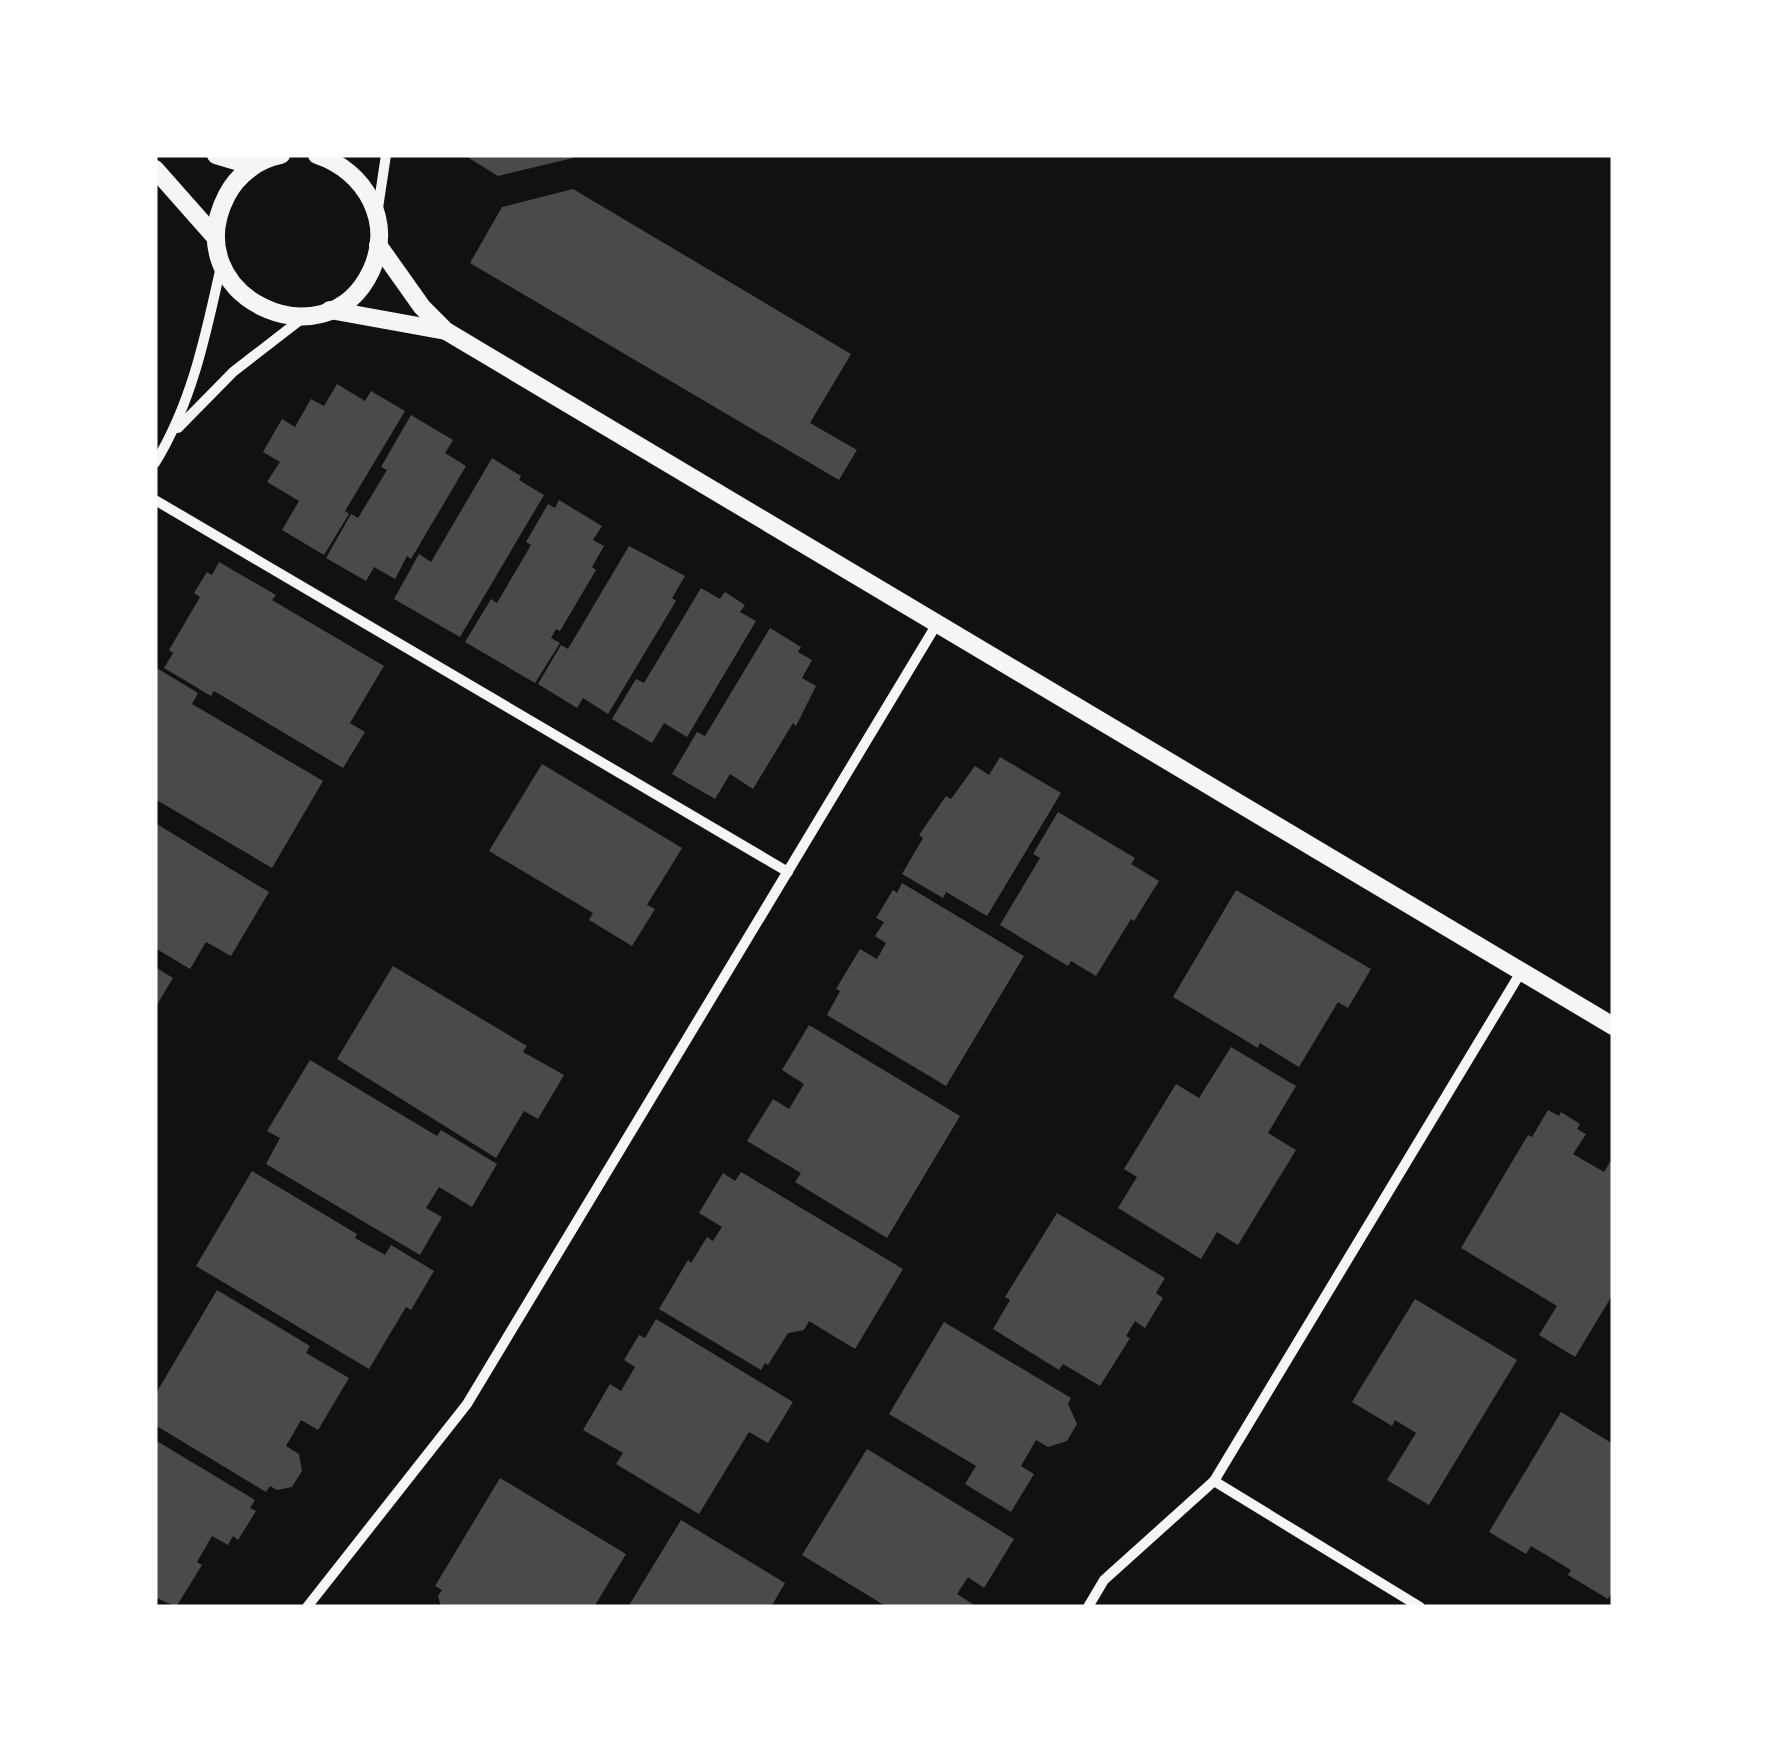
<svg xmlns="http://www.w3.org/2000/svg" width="1768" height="1762" viewBox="0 0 1768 1762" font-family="'PT Sans',sans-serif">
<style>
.building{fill:#4a4a4a}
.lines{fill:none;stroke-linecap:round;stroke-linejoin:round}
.minor{stroke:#f5f5f5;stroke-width:10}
.tertiary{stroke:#f5f5f5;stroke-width:18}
</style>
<rect width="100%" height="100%" fill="#111"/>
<g class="building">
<polygon points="464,155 575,155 573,158 498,176"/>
<polygon points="573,189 851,354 810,423 857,450 839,480 470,263 502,207"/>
<polygon points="337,384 365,401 371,391 405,411 345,511 349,514 324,555 282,530 299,501 267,482 280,462 263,452 282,419 295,427 311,399 324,406"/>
<polygon points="411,415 453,440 445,453 466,466 411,559 407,556 395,579 374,567 366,581 326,558 351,514 358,518 387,470 381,467"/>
<polygon points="492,458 521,476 519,480 544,495 460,637 394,599 419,554 431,562"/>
<polygon points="559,500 602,526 593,540 604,546 592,567 596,570 560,631 556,629 551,638 560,643 535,683 465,642 491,599 497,603 531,545 526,542 548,504 555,508"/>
<polygon points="629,546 685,576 672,598 676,601 608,714 583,698 577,708 538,684 561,645 568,649"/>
<polygon points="219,562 276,595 272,600 384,666 350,723 365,732 343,768 214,691 211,696 164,668 173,653 169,650 200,597 194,593 207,572 212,575"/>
<polygon points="701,588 720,599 725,592 745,605 740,612 756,621 687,737 664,723 652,743 612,719 636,679 644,683"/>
<polygon points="770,628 801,647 798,652 812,660 802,678 816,686 796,726 793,723 753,789 730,774 715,799 672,774 697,732 705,736"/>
<polygon points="155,667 198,693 192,704 323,781 272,868 155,799"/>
<polygon points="1000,757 1061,793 987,916 946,892 943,898 902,874 923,838 919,835 946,796 951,799 975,766 989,775"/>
<polygon points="542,764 682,848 647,905 655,909 632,946 589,920 593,913 489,851"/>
<polygon points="1058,812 1135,858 1131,864 1159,881 1134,921 1131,919 1096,976 1071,961 1068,966 1000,925 1040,858 1033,854"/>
<polygon points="155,823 269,892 231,956 206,942 190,969 155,948"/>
<polygon points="902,883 1024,956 946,1086 827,1015 840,991 836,989 860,949 877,959 886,943 875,936 884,922 876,918 893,890 897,893"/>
<polygon points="1236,890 1371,969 1348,1008 1338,1002 1299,1067 1260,1043 1258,1048 1173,997"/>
<polygon points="393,966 527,1046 523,1052 564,1075 538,1119 524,1111 496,1158 337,1059"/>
<polygon points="155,967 173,978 155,1008"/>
<polygon points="809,1025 960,1116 887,1238 795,1182 801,1173 747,1141 773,1099 789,1109 804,1084 782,1070"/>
<polygon points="1231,1047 1296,1086 1268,1133 1296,1150 1238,1245 1217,1232 1201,1259 1118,1208 1137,1177 1124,1169 1176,1084 1199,1098"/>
<polygon points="310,1060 437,1136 441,1130 497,1164 472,1207 439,1187 426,1208 442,1217 420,1255 266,1164 280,1138 267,1131"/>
<polygon points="1548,1110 1559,1116 1561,1112 1580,1124 1577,1129 1586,1134 1573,1154 1604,1172 1610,1162 1613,1164 1613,1294 1575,1357 1539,1335 1557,1306 1461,1248 1528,1135 1532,1137"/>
<polygon points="252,1171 357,1234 355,1238 385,1255 391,1245 434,1271 411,1310 406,1307 369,1369 196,1266"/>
<polygon points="741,1172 903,1269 855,1349 809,1321 804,1330 788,1333 768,1365 765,1363 761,1370 659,1309 688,1260 691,1263 707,1237 713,1241 722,1227 699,1213 723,1173 735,1181"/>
<polygon points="1057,1213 1165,1278 1156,1293 1163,1298 1145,1328 1135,1321 1126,1336 1130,1338 1100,1386 1063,1364 1059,1370 993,1329 1010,1300 1005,1297"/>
<polygon points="217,1290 310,1346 306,1353 349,1378 318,1430 301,1420 286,1446 299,1454 302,1471 292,1487 277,1490 270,1486 266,1492 155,1425 155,1395"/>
<polygon points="1415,1299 1517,1360 1429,1505 1387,1480 1416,1433 1395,1420 1392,1426 1352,1402"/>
<polygon points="656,1319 793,1402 768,1443 749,1432 699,1514 616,1464 623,1453 583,1430 610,1384 621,1391 635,1367 624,1360 639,1335 645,1338"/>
<polygon points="944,1322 1071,1398 1068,1404 1077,1424 1067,1441 1048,1447 1036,1440 1021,1466 1034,1474 1011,1512 965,1484 976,1466 889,1414"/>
<polygon points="1561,1412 1613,1444 1613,1590 1608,1599 1568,1575 1571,1570 1531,1546 1526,1554 1489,1532"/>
<polygon points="155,1440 255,1500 250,1508 256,1511 238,1540 233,1536 228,1545 212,1536 197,1562 202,1565 176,1607 155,1597"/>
<polygon points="867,1449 1014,1539 984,1588 968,1577 957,1594 977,1607 887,1607 802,1555"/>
<polygon points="500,1478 626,1554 594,1607 441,1607 438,1596 442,1590 435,1586"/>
<polygon points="681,1520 785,1583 771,1607 628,1607"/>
</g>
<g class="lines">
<g class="minor">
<polyline points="378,208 386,155"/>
<polyline points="178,428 233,372 304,317"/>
<path d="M155,463C192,403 206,334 221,266"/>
<polyline points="155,500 788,872"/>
<polyline points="1214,1481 1420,1607"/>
<polyline points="307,1607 467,1404 938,622"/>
<polyline points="1088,1607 1104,1580 1214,1481 1521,972"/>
</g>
<g class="tertiary">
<polyline points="216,155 253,166"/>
<path d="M281,155C259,159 238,174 227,195C174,296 326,367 371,271C394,222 366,171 317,155"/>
<polyline points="155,169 216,238"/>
<polyline points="378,245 422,307 446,331 1613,1026"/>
<polyline points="330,310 446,331"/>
</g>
</g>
<rect width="1768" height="1762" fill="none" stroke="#ffffff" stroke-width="315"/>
</svg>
